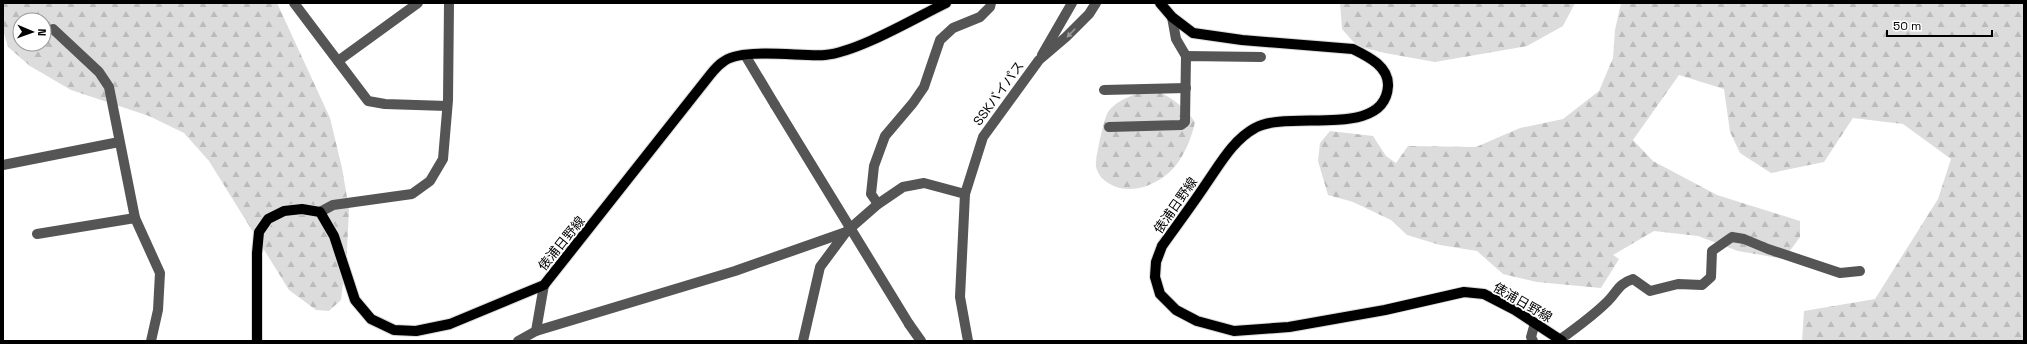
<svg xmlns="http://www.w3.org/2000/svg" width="2027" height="344" viewBox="0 0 2027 344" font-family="'Space Grotesk','Noto Sans JP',sans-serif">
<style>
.forest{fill:url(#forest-firs);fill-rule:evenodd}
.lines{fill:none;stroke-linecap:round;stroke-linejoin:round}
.major-casing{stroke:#dbdbdb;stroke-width:12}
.minor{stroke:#555;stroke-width:10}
.major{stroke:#000;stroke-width:10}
.minor-bridge{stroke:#555;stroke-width:10}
.oneway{fill:#999}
.labels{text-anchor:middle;stroke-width:3.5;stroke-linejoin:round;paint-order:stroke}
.street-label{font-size:13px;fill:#000;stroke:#fff}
</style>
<defs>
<pattern id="forest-firs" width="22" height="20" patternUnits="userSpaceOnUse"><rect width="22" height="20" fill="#dcdcdc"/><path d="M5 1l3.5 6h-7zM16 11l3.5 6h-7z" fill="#bbb"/></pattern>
</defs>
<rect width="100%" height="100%" fill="#fff"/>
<g class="forest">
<path d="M3,3H277L330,118L342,168L349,209L347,251L341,300L329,311L316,310L289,290L209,161L184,133L149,116L71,90L30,66L8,47L3,30ZM20,20H44V44H20Z"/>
<polygon points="1340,3 1575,3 1563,26 1527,46 1435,62 1385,53 1357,46 1342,29"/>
<polygon points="1621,3 2024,3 2024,341 1802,341 1804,311 1875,299 1938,199 1951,159 1903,124 1853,118 1824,162 1771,173 1740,153 1730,132 1724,89 1679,75 1633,140 1653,161 1717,195 1800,221 1800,237 1784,259 1738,251 1698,236 1654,231 1613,255 1619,259 1601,288 1537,282 1503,274 1477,251 1440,245 1407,235 1391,220 1353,202 1328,195 1318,161 1320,143 1330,131 1373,136 1386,156 1396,163 1408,146 1476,147 1520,128 1563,119 1599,91 1613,58 1615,30"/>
<path d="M1153,89C1171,97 1184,106 1195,122C1192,136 1187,149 1179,161C1163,185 1126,200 1103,179C1100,177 1096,169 1096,166C1095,159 1104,118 1108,112C1117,99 1138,93 1153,89Z"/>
</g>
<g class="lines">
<g class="major-casing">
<g id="major">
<path d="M1160,3L1172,17L1193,33L1242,40L1353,49C1367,56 1389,66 1388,86C1385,140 1288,109 1255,128C1233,140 1220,164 1206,184C1192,205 1177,225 1162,246L1156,262L1155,277L1160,294L1176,310L1197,321L1234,331L1289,327L1385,310L1464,292L1484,294L1515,310L1562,341"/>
<path d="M257,341V253L259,232L268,219L284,211L302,209L320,212L334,236L355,300L371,319L394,330L416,331L450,324L544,285L710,75C714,70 718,65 723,62C741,47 801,57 825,55C858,52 915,18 946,3"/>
</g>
</g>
<g class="minor">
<polyline points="294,3 368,101 385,104 447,106"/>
<polyline points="1172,17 1176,39 1186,56"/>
<polyline points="53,29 99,72 109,87 135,218"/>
<polyline points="745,55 775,105"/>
<polyline points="1042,55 1072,3"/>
<polyline points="338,61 418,3"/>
<polyline points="1104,90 1186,88"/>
<polyline points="1109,127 1181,125 1185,122 1186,56 1261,57"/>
<polyline points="3,165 119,142"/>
<polyline points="878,204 871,194 874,166 885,136 913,103 924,87 940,40 953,28 980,17 990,7 991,3"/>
<polyline points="320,212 333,205 412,194 430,181 443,159 448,100 449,3"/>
<polyline points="37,234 135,218 160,273 158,310 151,341"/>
<polyline points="909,324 921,341"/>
<polyline points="536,331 544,285"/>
<path d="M1561,339C1577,327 1593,316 1608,301C1618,291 1618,284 1633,279L1650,291L1678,284L1702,285L1711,277L1712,251L1732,237L1744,239L1768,249L1840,273L1860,271"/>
<polyline points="518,341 536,331 735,271 846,232"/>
<polyline points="803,341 820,267 846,232 878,204 903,187 924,183 965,194"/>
<polyline points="968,341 960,297 965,194 983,137 1039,60 1066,37 1089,14 1096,3"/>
<polyline points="1533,341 1531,337 1535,323"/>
</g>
<use href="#major" class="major"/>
<polyline class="minor-bridge" points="775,105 909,324"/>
</g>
<defs><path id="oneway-solid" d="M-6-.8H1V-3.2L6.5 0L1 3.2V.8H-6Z"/></defs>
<use class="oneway" href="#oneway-solid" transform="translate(1071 33) rotate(134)"/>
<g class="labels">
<g class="street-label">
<text transform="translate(998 93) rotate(-54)" y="5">SSKバイパス</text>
<text transform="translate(1175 205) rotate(-55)" y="5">俵浦日野線</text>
<text transform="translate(561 243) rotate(-51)" y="5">俵浦日野線</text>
<text transform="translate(1523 302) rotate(30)" y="5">俵浦日野線</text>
</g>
</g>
<rect width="2027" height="344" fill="none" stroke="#000000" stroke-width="8"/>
<g transform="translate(32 32) rotate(92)"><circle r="19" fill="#ffffff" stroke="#999999"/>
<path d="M0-3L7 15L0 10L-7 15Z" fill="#000000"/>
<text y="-6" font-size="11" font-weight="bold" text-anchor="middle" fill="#000000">N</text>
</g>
<path d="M1887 30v6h105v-6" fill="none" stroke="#000000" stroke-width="2"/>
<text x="1893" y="30" font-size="12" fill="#000000" stroke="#ffffff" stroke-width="3" paint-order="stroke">50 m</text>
</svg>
